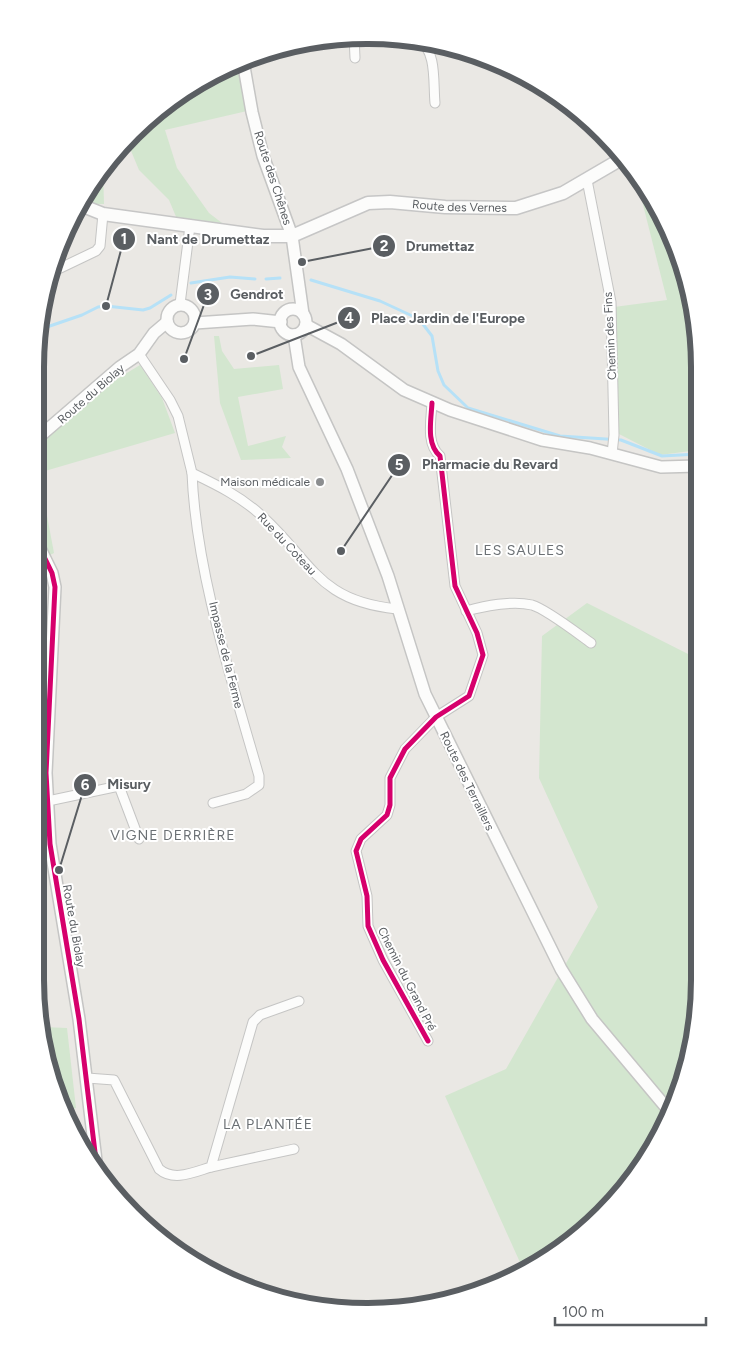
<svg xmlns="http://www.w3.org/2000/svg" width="735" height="1347" viewBox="0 0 735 1347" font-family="Figtree,sans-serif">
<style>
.green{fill:#d3e6cf}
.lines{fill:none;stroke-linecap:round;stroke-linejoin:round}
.stream{stroke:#b6e1f7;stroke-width:3}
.minor-casing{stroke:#c5c5c4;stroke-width:11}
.tertiary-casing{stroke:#c5c5c4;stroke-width:14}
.secondary-casing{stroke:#c6c6c6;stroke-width:15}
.minor{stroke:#fcfcfb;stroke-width:9}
.tertiary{stroke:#fcfcfb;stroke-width:11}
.secondary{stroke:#fcfcfb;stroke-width:12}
.cycleway-casing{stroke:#fff;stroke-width:8}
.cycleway{stroke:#d6006c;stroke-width:5}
.poi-dot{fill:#8c8e90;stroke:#fff;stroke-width:2}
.labels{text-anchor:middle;stroke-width:4;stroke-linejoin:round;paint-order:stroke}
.street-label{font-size:12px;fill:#5a5e62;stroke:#fff}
.poi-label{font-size:12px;fill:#5a5e62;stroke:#fff;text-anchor:end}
.neighbourhood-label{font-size:14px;letter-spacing:1px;fill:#6b7074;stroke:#fff}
.rim{fill:none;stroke:#5a5e62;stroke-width:6}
.leader{fill:none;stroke:#5a5e62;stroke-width:2}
.callout-dot{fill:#5a5e62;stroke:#fff;stroke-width:2}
.mark-label{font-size:15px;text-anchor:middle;font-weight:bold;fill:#fff}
.callout-label{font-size:14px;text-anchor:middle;font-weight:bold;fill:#5a5e62;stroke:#fff;stroke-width:4;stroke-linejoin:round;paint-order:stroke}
</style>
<rect width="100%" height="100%" fill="#eae8e4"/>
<g class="green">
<path d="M240,62L247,111L165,130L177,168L209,213L222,223L177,219L169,200L139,170L129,146L111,157L117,148C155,113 190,81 240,62Z"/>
<polygon points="103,169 104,204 93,204 81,199"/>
<polygon points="635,173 644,183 675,241 693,307 697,333 698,450 660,455 619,434 614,307 667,300"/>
<polygon points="214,336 219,336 222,351 234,369 279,365 283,389 238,397 248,446 286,436 282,447 291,458 241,460 220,403"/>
<polygon points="140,365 162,398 175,433 45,471 42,489 54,553 48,556 36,528 36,457 47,437 117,379"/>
<polygon points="587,603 698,659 699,1001 689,1066 656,1146 587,1229 523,1269 445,1096 506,1069 598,907 539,778 542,636"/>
<polygon points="43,1027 67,1028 76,1108 66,1111 53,1087"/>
</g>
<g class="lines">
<g class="stream">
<polyline points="266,279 280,278"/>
<polyline points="311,280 380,301 419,319 432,336 438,371 444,385 468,408 560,436 621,440 662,456 698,454"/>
<polyline points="191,283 230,277 255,279"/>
<polyline points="38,333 44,328 82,315 98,307 106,306 143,310 150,308 171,295"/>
</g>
<g class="minor-casing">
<g id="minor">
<polyline points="354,36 355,58"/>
<path d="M419,40C437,51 433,83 435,103"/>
<polyline points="354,42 414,39"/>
<polyline points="587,180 611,302 614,435 612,454"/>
<polyline points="50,273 96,251 100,246 103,214"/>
<polyline points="180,304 190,226"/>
<path d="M139,354L170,400L178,416L192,473C217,485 242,497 263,517C313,563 318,601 397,609"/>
<path d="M192,473C196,573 232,681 259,776V785L246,794L213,803"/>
<path d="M466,611C485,606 511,600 532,605C546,609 577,633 591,643"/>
<polyline points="48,801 119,786 139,839"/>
<polyline points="35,847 50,844"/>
<path d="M428,1041L383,960L368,926L367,896L356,851L361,839L387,815L390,805V778L405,749L436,717L469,696L483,655L477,633L455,586L440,456C426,444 431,421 432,403"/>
<path d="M87,1078L114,1080L159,1169C174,1182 194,1172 211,1167L253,1022L260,1015L299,1001"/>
<polyline points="211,1167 294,1149"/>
</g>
</g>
<g class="tertiary-casing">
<g id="tertiary">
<polyline points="243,61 252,112 263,156 292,236 303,314"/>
<circle cx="181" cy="319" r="14"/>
<circle cx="293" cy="322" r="13"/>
<polyline points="195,323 253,319 281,322"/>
<polyline points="306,325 341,344 404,390 450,410 542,440 590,448 661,467 698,466"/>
<polyline points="294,335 299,367 347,469 388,576 425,694 561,969 592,1019 670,1112"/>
<polyline points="36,444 40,436 120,367 139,354 154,333 167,322"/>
<polyline points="35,538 52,573 55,587 46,773 50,844 79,1019 97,1169"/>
</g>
</g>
<g class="secondary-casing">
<g id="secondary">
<path id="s1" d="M78,204L103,214L263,236H292L368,203L390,202L445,207L516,208L563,193L623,158"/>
</g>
</g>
<use href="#minor" class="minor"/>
<use href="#tertiary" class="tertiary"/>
<use href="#secondary" class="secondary"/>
<g class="cycleway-casing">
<g id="cycleway">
<polyline points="35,538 52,573 55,587 46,773 50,844 79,1019 97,1169"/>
<path d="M428,1041L383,960L368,926L367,896L356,851L361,839L387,815L390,805V778L405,749L436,717L469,696L483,655L477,633L455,586L440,456C426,444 431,421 432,403"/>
</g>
</g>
<use href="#cycleway" class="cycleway"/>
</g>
<circle class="poi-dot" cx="320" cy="482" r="5"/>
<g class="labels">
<g class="street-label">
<text transform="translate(273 178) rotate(72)" y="4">Route des Chênes</text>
<text dy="4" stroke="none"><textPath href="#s1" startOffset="392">Route des Vernes</textPath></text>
<text transform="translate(610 336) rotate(-93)" y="4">Chemin des Fins</text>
<text transform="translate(91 394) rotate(-41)" y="4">Route du Biolay</text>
<text transform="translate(287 544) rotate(47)" y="4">Rue du Coteau</text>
<text transform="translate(226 655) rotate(76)" y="4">Impasse de la Ferme</text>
<text transform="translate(467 781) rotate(64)" y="4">Route des Terraillers</text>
<text transform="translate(74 926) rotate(80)" y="4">Route du Biolay</text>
<text transform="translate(407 979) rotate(63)" y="4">Chemin du Grand Pré</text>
</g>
<g class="poi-label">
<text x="310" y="486">Maison médicale</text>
</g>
<g class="neighbourhood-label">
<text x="520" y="555">LES SAULES</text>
<text x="173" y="840">VIGNE DERRIÈRE</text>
<text x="268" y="1129">LA PLANTÉE</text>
</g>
</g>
<path d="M0 0H735V1347H0ZM367 44H368A323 323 0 0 1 691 367V980A323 323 0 0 1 368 1303H367A323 323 0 0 1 44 980V367A323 323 0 0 1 367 44Z" fill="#fff" fill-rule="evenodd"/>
<path class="rim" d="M367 44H368A323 323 0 0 1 691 367V980A323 323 0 0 1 368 1303H367A323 323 0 0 1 44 980V367A323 323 0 0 1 367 44Z"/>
<path class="leader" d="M106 306L124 239M302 262L384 246M184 359L208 294M251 356L349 318M341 551L399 465M59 870L85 785"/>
<g class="callout-dot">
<circle cx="106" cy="306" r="5"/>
<circle cx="302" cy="262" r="5"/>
<circle cx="184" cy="359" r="5"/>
<circle cx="251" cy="356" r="5"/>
<circle cx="341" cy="551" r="5"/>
<circle cx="59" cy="870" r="5"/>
<circle cx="124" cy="239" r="12"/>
<circle cx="384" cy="246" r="12"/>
<circle cx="208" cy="294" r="12"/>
<circle cx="349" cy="318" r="12"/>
<circle cx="399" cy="465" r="12"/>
<circle cx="85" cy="785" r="12"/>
</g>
<g class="mark-label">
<text x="124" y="244">1</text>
<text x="384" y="251">2</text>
<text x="208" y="300">3</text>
<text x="349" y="323">4</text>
<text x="399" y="470">5</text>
<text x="85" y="790">6</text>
</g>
<g class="callout-label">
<text x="208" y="244">Nant de Drumettaz</text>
<text x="440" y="251">Drumettaz</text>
<text x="257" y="299">Gendrot</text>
<text x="448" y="323">Place Jardin de l'Europe</text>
<text x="490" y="469">Pharmacie du Revard</text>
<text x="129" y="789">Misury</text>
</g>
<path d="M555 1317v8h151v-8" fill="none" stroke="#5a5e62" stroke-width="2.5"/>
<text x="562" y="1317" font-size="15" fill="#5a5e62" stroke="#ffffff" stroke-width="4" paint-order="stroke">100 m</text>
</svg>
